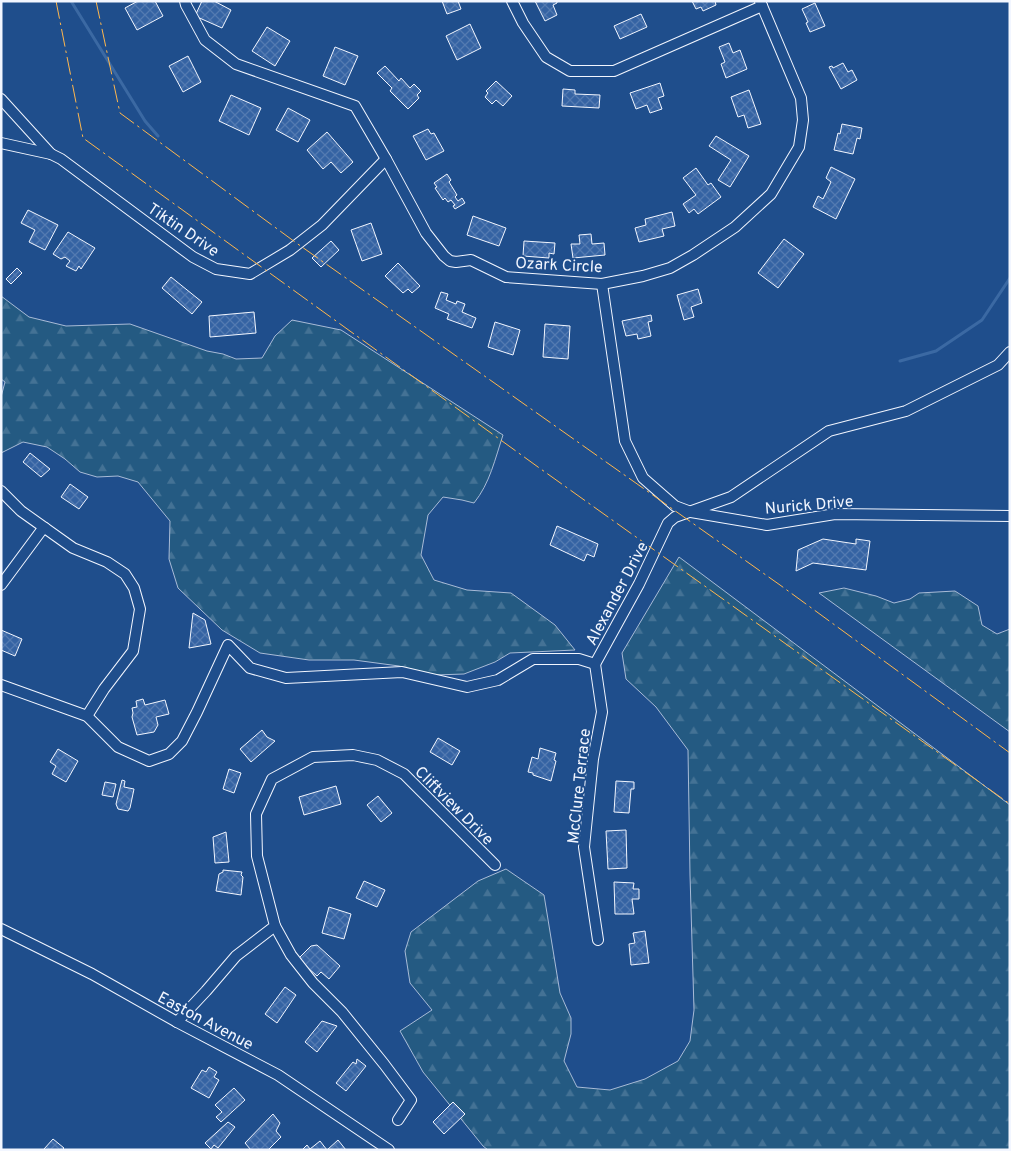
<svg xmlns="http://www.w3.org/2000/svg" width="1011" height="1151" viewBox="0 0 1011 1151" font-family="Overpass,sans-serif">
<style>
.forest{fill:url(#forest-firs);stroke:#a8bbd7}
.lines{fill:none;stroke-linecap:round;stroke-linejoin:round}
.stream{stroke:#3b69a3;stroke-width:3}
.building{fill:url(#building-cross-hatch);stroke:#f2f6ff}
.minor-casing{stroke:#f2f6ff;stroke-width:12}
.minor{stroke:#1f4e8c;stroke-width:10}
.power{stroke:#ffb74d;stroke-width:1;stroke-dasharray:18 4 2.5 4;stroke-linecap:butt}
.labels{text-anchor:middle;stroke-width:4;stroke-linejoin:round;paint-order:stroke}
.street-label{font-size:16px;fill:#f2f6ff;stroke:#1f4e8c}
</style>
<defs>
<pattern id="forest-firs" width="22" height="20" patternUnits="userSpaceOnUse" patternTransform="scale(1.25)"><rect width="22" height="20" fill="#245a82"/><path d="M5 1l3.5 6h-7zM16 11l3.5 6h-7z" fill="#447295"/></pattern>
<pattern id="building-cross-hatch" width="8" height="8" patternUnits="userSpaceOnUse" patternTransform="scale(1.25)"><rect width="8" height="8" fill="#3563a3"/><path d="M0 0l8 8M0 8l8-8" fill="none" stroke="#537ab1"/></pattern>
</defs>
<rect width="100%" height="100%" fill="#1f4e8c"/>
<g class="forest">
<path d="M1,296L29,317L66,326L130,324L207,351L223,354L236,359L262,358L275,336L292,320L341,330L503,435C495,459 490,483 474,503L462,500L443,497L428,515L421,555L434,580L467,590L511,593L555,625L575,650L510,653L495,662L464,674L434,675L399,666L354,660H309L260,653L222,630L178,588L169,559L170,521L138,482L118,476L97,477L80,472L65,459L47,447L23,442L1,453V397L5,382L1,379Z"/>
<polygon points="679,557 1010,805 1010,1150 488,1150 483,1146 423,1072 400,1031 432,1010 410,983 405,951 411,932 478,881 506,869 544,895 560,993 571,1018 571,1034 564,1061 577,1087 610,1090 645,1079 678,1061 690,1041 694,1010 690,875 688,750 656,707 626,679 622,653"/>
<polygon points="844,588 876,596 894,603 910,599 919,593 955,591 978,606 982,625 997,634 1010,629 1010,732 819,593"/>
</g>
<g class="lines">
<g class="stream">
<polyline points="71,1 145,121 158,136"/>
<polyline points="900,361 936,351 982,320 1010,278"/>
</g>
</g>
<g class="building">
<polygon points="138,1 155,1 163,16 137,30 125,8"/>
<polygon points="202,1 214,1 231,10 222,28 195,16"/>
<polygon points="442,1 458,1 461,9 447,14"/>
<polygon points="535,1 557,1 557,3 553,5 557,15 545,21"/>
<polygon points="692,1 715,1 716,5 703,11 701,7 696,9"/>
<polygon points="815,3 825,26 810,32 806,23 808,22 802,9"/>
<polygon points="641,14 647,27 620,39 614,26"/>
<polygon points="470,24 481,48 457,60 446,36"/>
<polygon points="267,27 290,41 275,66 252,51"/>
<polygon points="729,43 733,53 740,50 747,69 726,78 721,64 725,62 719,47"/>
<polygon points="335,47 358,56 345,85 323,76"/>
<polygon points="188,56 201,82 183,92 169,66"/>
<polygon points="843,63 848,72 852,70 857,80 841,89 829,67 832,66 833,68"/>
<polygon points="385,66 399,81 401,78 410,88 414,84 421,91 417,95 419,98 408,109 390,91 392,88 377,73"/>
<polygon points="496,81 512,96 503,106 496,100 492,104 485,97 488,93 486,91"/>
<polygon points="660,83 664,96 658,98 662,109 650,113 647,105 636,109 630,93"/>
<polygon points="563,89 575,90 575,94 600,95 599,108 562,106"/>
<polygon points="749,90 761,124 748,128 744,115 738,117 731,97"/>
<polygon points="231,95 261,108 249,135 219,121"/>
<polygon points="288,108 310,120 298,142 276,130"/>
<polygon points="842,124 862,128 860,139 857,138 853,154 834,150 838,133 840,134"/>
<polygon points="428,129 431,134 434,133 444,151 426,160 413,136"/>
<polygon points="327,132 353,162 341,173 331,162 323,169 307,150"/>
<polygon points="716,136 749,156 730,187 718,180 731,160 709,146"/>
<polygon points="831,167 855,179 836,219 813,207 818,196 823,199 831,182 826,178"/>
<polygon points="696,168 708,185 711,183 721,197 698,214 694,209 689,213 683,204 696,195 683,178"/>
<polygon points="447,174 451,180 449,182 457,195 455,197 458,201 462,198 465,203 455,209 453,206 455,205 451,200 448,202 445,198 443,200 435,188 437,187 434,183"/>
<polygon points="28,210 58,225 45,250 29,242 35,230 21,223"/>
<polygon points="672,212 675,226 662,229 664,236 639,242 635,228 646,225 645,219"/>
<polygon points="473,216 506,228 499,246 467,235"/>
<polygon points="371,223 382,254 362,261 351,230"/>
<polygon points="68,232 95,248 81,269 79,266 76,271 66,266 70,261 65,257 61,259 53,254"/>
<polygon points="591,234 592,244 604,243 605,255 573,258 571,244 580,244 579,235"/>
<polygon points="784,239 804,254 778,288 758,273"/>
<polygon points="331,241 339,250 321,267 312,258"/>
<polygon points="524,241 555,243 554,254 549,253 549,258 523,256"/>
<polygon points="398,263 420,286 412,293 408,289 403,293 385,276"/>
<polygon points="17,268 22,273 11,284 6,279"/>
<polygon points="171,277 202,302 192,314 162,288"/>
<polygon points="698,289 702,303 691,307 694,317 684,320 677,295"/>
<polygon points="441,292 448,294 446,300 456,304 457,301 465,304 462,312 476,318 472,328 447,319 449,314 435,308"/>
<polygon points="254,312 256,333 210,337 209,316"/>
<polygon points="651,315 652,321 648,322 651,336 638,339 637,334 626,336 622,321"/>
<polygon points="495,322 520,330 513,355 488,347"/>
<polygon points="545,324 570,326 568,359 543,357"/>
<polygon points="30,453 50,469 41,477 23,462"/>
<polygon points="70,484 88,497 79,509 61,497"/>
<polygon points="557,526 598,544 594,557 587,554 584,561 550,545"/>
<polygon points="823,539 856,544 856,539 870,541 866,570 813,563 796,571 798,550"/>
<polygon points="193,613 205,620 211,644 189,648"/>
<polygon points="1,630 22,639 15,656 1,650"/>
<polygon points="143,699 145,705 165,700 169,714 156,717 158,725 154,732 137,735 132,717 133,713 132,708 137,707 136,701"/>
<polygon points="262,730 267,737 275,741 251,762 240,749"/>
<polygon points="438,738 460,751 452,765 430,752"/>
<polygon points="540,748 556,753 554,760 556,761 551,781 533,775 533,773 528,772 532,757 538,759"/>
<polygon points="58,749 78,761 66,782 52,774 56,766 50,762"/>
<polygon points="229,769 241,773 234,793 223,789"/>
<polygon points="122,780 125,781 124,787 134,789 130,808 128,811 118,809 116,804"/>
<polygon points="616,781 634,782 634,789 631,789 629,813 614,812"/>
<polygon points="105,782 116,784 113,797 102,795"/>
<polygon points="336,786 341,804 304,815 299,797"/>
<polygon points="378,796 392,813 381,822 367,805"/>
<polygon points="626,830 627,868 608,869 606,831"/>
<polygon points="226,832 229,862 215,863 213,837"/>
<polygon points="223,870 242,872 241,875 243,877 241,895 216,891 219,874 223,872"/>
<polygon points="364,881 385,890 377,907 356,898"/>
<polygon points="614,882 634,883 633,889 639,889 639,899 632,899 634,914 615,914"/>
<polygon points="329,907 351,914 344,939 322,933"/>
<polygon points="645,931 649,963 631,965 629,944 635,943 633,933"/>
<polygon points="317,945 340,966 329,979 321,972 317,976 298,959 311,946"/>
<polygon points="285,987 296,995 277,1023 265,1014"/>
<polygon points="322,1021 337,1026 317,1052 305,1042"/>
<polygon points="357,1059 366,1066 346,1091 336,1083 353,1062 356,1064"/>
<polygon points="209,1067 217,1072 214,1077 219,1080 209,1098 191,1088 202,1070 206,1072"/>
<polygon points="234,1088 245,1100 221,1122 216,1117 222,1112 215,1105"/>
<polygon points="453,1102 465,1114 444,1134 433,1122"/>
<polygon points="273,1114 280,1123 276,1131 281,1137 268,1150 251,1150 245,1143"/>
<polygon points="228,1122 235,1127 218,1148 214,1145 211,1149 205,1143"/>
<polygon points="53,1139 64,1148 62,1150 45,1150 44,1149"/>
<polygon points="338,1140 346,1150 327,1150"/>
<polygon points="320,1141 327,1150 302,1150 307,1145 310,1149"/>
</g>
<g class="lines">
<g class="minor-casing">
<g id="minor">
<polyline points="185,1 186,5 205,40 236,64 355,106 386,159 426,233 444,256 450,261 456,262 471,260 506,277 602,284 643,276 670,268 693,255 735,227 771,194 799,147 803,120 801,98 760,1"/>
<polyline points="512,1 523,23 546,57 570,71 614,71 762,6"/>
<polyline points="1,99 51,154"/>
<polyline points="1,143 51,154 61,159 193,257 216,269 250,274 290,250 322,225 386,159"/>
<polyline points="602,284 625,441 643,478 675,506 691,512 767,525 835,514 1010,516"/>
<polyline points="1,491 21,511 73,548 107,562 125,574 134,588 140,609 133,651 104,689 87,716"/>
<polyline points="1,585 41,531 45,528"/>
<polyline points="595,664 639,584 668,523 675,517 731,497 829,431 906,411 998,365 1010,352"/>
<polyline points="595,664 602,712 593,759 584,847 598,940"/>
<polyline points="1,685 87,716 118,747 149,761 169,754 182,741 197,712 228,645 250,668 286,678 402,672 467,687 498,680 533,659 579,659 595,664"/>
<polyline points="275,926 291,955 313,983 342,1012 384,1064 411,1100 398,1120"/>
<polyline points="1,929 92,974 177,1022 278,1075 389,1150"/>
<polyline points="177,1022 206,991 236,956 275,926 257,856 256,814 272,779 313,757 353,755 377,760 404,774 495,865"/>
</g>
</g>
<use href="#minor" class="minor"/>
<g class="power">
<polyline points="56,1 83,138 538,467 1010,804"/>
<polyline points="96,1 120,113 295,242 780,585 1010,753"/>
</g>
</g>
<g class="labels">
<g class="street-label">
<text transform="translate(184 229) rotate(34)" y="6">Tiktin Drive</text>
<text transform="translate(559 264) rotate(3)" y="6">Ozark Circle</text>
<text transform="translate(809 504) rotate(-5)" y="6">Nurick Drive</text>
<text transform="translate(616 593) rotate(-62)" y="6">Alexander Drive</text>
<text transform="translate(578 786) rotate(-84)" y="6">McClure Terrace</text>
<text transform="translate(455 805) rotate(45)" y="6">Cliftview Drive</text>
<text transform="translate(206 1020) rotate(28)" y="6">Easton Avenue</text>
</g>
</g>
<rect width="1011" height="1151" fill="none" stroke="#f2f6ff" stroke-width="5"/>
</svg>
